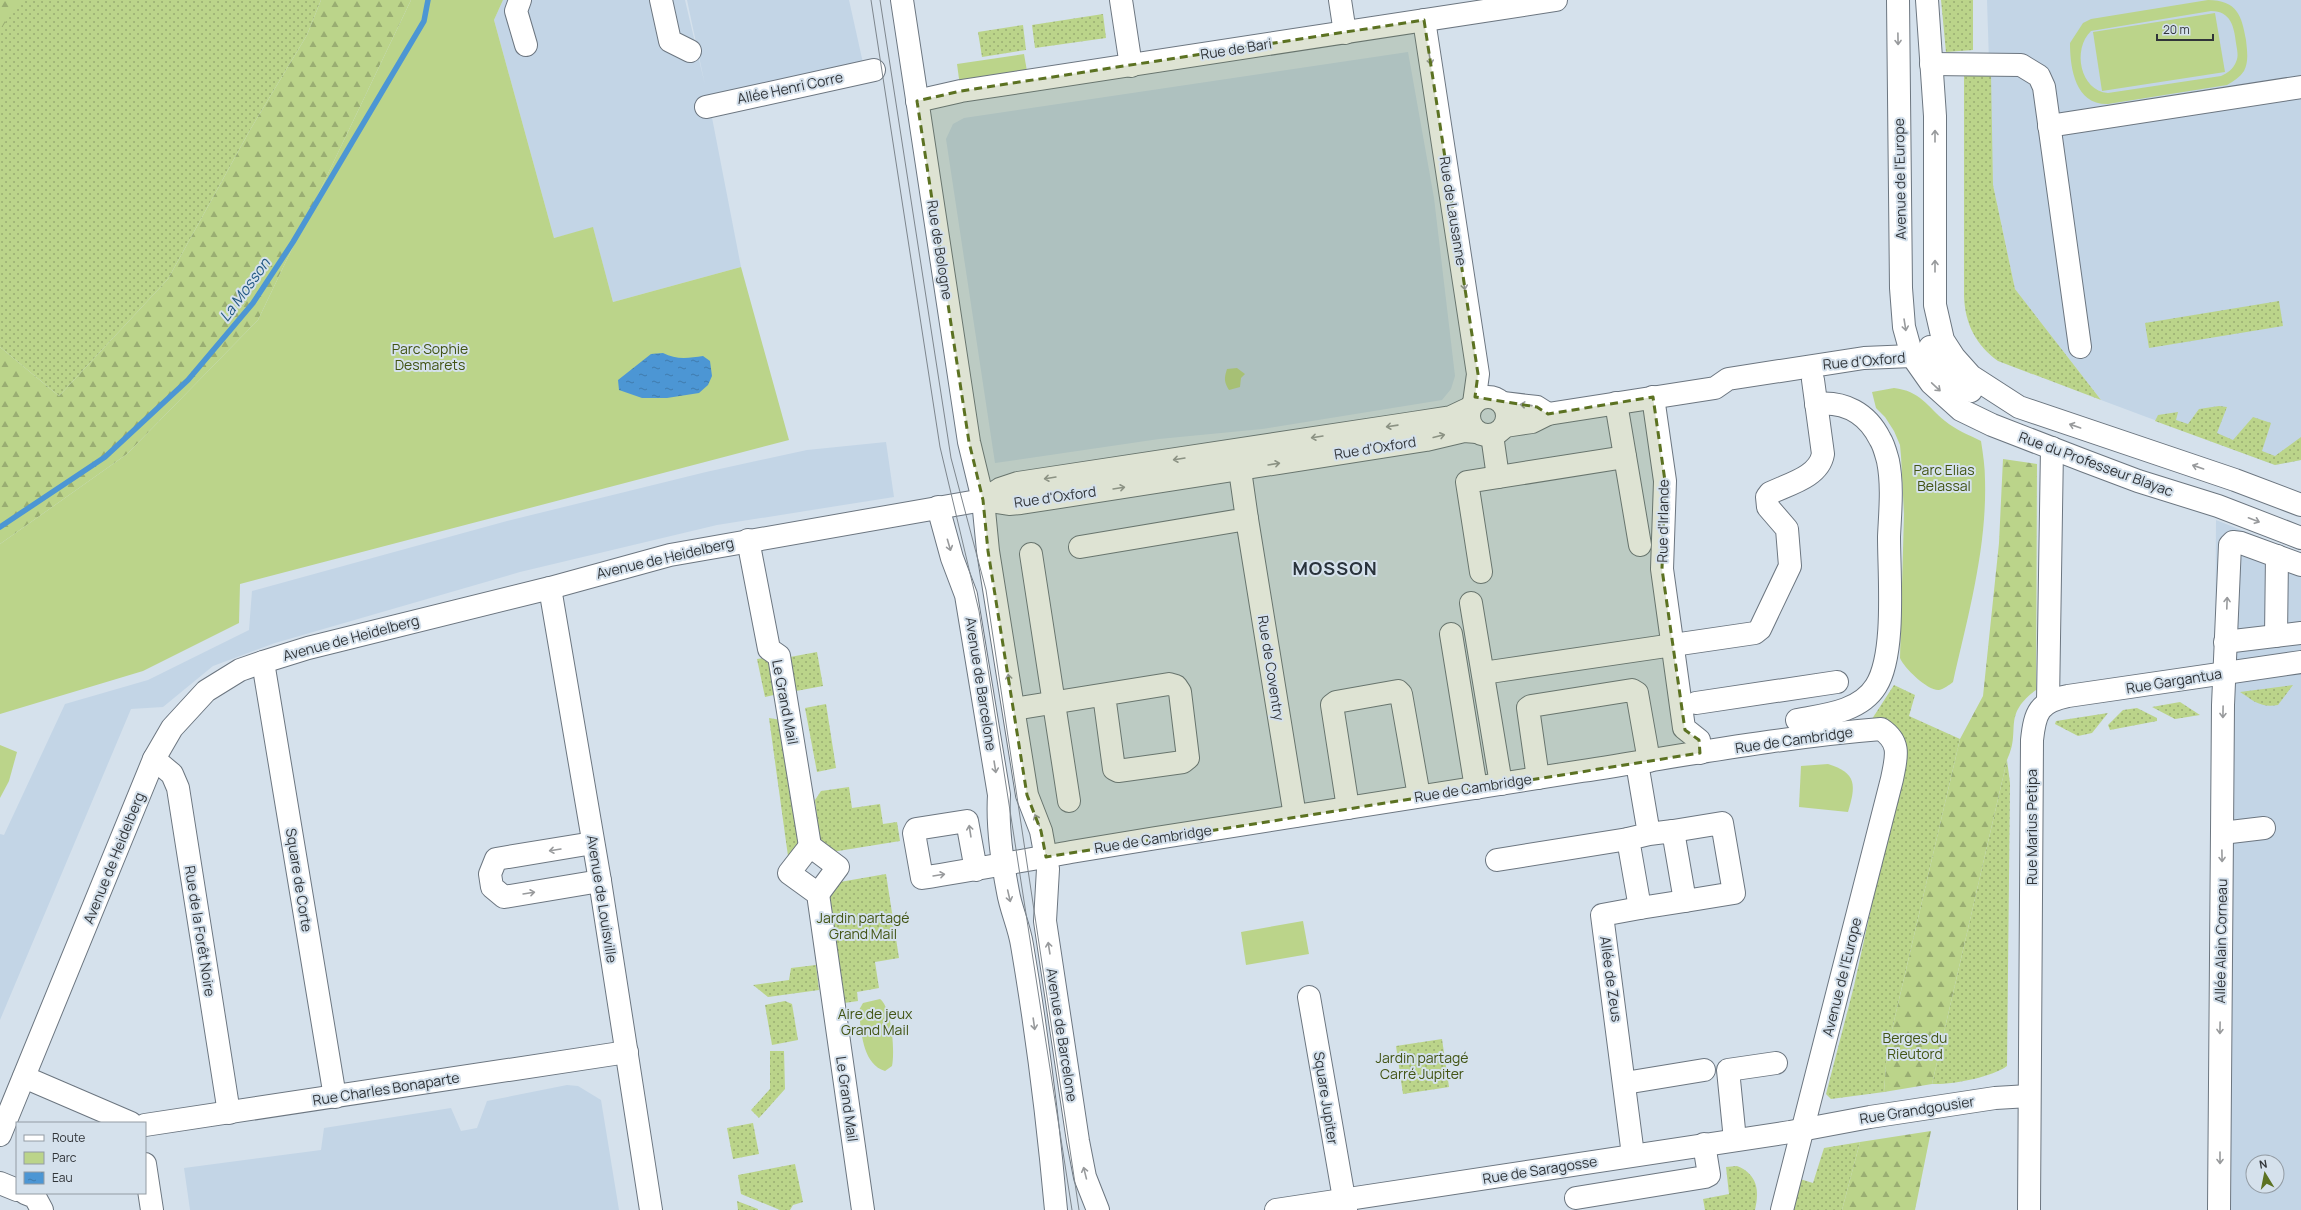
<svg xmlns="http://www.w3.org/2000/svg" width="2301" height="1210" viewBox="0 0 2301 1210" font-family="Manrope,sans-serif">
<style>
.built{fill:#c3d5e6;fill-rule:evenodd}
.grass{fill:url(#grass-dots)}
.forest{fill:url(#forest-firs)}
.park{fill:#bbd48a;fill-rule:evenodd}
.water{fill:url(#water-ripples)}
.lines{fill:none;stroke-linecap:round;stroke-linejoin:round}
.stream{stroke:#4c96d4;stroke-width:5.5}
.minor-casing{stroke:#6c7680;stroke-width:24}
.major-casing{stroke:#6c7680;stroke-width:24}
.minor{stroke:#fff;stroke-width:22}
.major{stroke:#fff;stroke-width:22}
.tram{stroke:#7e868d;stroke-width:1}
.oneway{stroke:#989a9c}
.marked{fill:#5c7222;fill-opacity:0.2;stroke:#5c7222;stroke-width:3;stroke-dasharray:8 5;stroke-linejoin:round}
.labels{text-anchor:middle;stroke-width:4;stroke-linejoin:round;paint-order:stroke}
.street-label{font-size:14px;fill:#313539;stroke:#d5e1ec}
.park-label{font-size:14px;fill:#425414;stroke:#d5e1ec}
.water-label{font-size:15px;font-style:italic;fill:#255a84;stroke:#d5e1ec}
.district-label{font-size:18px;font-weight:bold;letter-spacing:1px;fill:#29323b;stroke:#d5e1ec}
</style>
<defs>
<pattern id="grass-dots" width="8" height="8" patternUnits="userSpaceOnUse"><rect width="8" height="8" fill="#bbd48a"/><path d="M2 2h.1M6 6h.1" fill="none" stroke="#99ad72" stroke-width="1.8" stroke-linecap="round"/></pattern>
<pattern id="forest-firs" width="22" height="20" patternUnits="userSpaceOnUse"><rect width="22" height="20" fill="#bbd48a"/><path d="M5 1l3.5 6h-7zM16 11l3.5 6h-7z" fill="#99ad72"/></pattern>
<pattern id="water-ripples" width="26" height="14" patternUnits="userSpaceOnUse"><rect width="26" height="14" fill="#4c96d4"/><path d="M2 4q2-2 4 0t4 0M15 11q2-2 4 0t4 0" fill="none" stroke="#407bad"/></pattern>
</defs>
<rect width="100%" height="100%" fill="#d5e1ec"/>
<g class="built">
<polygon points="503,0 685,0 705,85 687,0 849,0 863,63 708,97 741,267 613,302 593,228 554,238 494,20"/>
<polygon points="1987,0 2301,0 2301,460 2275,465 2101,400 2015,289 1993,185"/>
<polygon points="1408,52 1434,198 1455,376 1451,389 1442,400 1262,429 1159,439 995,463 946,139 953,124 964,118"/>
<polygon points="886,442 894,497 717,525 520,572 275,643 213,666 163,707 131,709 0,1020 0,834 4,835 65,704 148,680 249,630 252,591 507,521 706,472 807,450"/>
<path d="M2216,520L2301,554V1210H2212ZM2253,1162H2277V1186H2253Z"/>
<polygon points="567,1085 578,1086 601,1100 619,1210 190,1210 184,1168 321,1150 324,1128 451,1108 461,1131 477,1128 487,1101"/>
</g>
<g class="grass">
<polygon points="0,0 321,0 307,35 250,130 168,279 59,396 0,347"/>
<polygon points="1941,0 1973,0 1973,50 1946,52"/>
<polygon points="1103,14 1106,38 1035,48 1032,25"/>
<polygon points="1023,25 1026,50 982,57 978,32"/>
<path d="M1991,74L1993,185L2015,289L2101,400L1998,361C1976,345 1965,324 1964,296V75Z"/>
<polygon points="2279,301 2283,326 2149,348 2145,323"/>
<polygon points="2219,406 2227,407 2217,433 2233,440 2253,417 2271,423 2262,451 2275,456 2301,437 2301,460 2275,465 2155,421 2158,415 2178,412 2176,420 2188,424 2199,409"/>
<polygon points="817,652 823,686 796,691 790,657"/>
<polygon points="770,657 778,694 765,697 757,659"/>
<path d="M1894,685L1915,695L1909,716L1960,739L1887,1051L1884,1092L1831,1099L1826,1094L1854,986L1906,749C1903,727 1893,722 1872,719Z"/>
<path d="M2293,685L2278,705C2260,708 2254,701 2240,692Z"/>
<polygon points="2180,702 2200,715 2175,719 2152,707"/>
<polygon points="826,704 836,768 817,772 805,708"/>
<polygon points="2137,708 2157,718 2157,721 2110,730 2108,725 2123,710"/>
<polygon points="2108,713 2092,733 2078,736 2055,724 2056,721"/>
<polygon points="769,718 781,720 799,844 788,856"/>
<path d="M2007,760L2010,783L2007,1066C1992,1077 1952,1085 1932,1084Z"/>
<polygon points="849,787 852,808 880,804 883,824 897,822 900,841 832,852 820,841 815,800 821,791"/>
<polygon points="886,874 899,958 875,962 879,988 857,992 858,1001 844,1003 827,894 834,883"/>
<polygon points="816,965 819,990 768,997 753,985 789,980 791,968"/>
<polygon points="785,1001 792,1004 798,1040 772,1045 765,1005"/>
<polygon points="1442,1039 1449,1087 1403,1094 1396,1046"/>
<polygon points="770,1051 784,1051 785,1089 759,1118 751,1110 770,1089"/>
<polygon points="753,1123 759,1154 733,1159 727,1128"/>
<polygon points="1860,1142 1842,1210 1792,1210 1800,1179 1813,1183 1824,1148"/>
<polygon points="795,1164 803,1202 793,1205 790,1210 780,1210 741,1194 738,1175"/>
<path d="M1737,1166C1757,1174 1760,1190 1755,1210H1705L1703,1199L1729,1194L1726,1167Z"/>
<polygon points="737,1201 758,1209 758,1210 738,1210"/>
</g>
<g class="forest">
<polygon points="0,0 26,0 8,18 0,31"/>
<polygon points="321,0 411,0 258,320 127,454 0,544 0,347 59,396 168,279 250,130 307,35"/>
<path d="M2003,459L2037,464L2036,690C2001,716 2022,730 2007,760L1932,1084L1884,1092L1887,1051L1960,739L1983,696L1999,543Z"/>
<polygon points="1931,1131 1915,1210 1842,1210 1860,1142"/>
</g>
<g class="park">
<polygon points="411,0 503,0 494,20 554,238 593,227 613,302 741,267 789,440 240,584 239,623 143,671 0,714 0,544 127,454 258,320"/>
<path d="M2208,0C2237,0 2242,16 2246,40C2247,51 2249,61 2244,71C2240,77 2234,81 2227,85L2108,104C2076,105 2070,70 2070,43L2083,23L2091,19ZM2211,11C2231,11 2234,27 2236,43C2237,50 2239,56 2236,62C2233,69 2228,73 2221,76L2108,93C2080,91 2072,49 2091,31Z"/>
<polygon points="2215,13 2225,72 2102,91 2093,32"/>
<polygon points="1024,54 1028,77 960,86 957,64"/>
<path d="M1237,368L1245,374L1241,378L1240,387L1229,390C1224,382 1224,378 1227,369Z"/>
<path d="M1894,388C1920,391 1927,406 1945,421C1956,430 1969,435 1981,441C1983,454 1985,467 1985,480C1987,548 1968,616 1953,682C1949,685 1944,689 1939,690C1928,691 1904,668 1900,658L1904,514L1901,456L1900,445L1894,431L1885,417L1876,408L1872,392Z"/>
<polygon points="0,745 17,752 9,781 0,798"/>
<path d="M1828,764C1857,773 1856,785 1848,812L1799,807L1801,766Z"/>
<polygon points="1303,921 1309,954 1246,965 1241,932"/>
<path d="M880,999C892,1008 895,1052 892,1066L885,1071C862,1064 861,1030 859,1010L863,1003Z"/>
</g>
<path class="water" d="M663,353C676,360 689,358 703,356L710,361L712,376L708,385L699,393L667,398H642L619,390L618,380L651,354Z"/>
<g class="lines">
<polyline class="stream" points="0,527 105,457 188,380 253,303 293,242 424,21 428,0"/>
<g class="minor-casing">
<g id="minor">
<polyline points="520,0 516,11 526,45"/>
<polyline points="661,0 670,41 690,51"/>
<polyline points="902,0 969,442 983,500 988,551 1027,795 1041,831 1048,869 1045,921 1078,1141 1085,1177 1098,1210"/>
<polyline points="1121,0 1131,66"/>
<polyline points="1340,0 1345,33"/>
<polyline points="1424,20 1478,374 1474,403"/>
<polyline points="1931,64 2021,65 2039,76 2044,87 2080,347"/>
<polyline points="917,101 961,91 1556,0"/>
<polyline points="706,107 874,70"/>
<polyline points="2049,126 2301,87"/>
<circle cx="1488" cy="416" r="19"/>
<polyline points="1653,397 1665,481 1662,569 1684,728 1699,740 1700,753"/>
<polyline points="1503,403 1537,407 1548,414"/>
<polyline points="1616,403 1640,545"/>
<polyline points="1505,426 1532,422 1548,414 1715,388 1728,379 1864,358 1912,356"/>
<polyline points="1492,435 1498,477"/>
<polyline points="983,500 1000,489 1018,483 1413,423 1451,417 1470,408"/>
<path d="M938,507L952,558L966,595L999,795C997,827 1002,861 1008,892C1011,910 1019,926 1022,945C1037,1033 1048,1121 1056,1210"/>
<polyline points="1247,519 1295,816"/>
<polyline points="748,540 769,649 779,656 810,846 838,867 818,894"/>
<polyline points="1080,547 1247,519 1240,470"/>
<polyline points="1031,554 1069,801"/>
<polyline points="1481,572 1467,482 1625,457"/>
<polyline points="550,588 600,881 651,1210"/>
<polyline points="1471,603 1501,784"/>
<polyline points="1451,634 1476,788"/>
<polyline points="2276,636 2277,556"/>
<polyline points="2225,642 2301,633"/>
<polyline points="263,662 335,1097"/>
<path d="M1483,673L1755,633L1760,629L1790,566L1787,529L1768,507L1767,497L1770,493C1789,484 1819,477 1823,454L1813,380"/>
<polyline points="2048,702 2052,448"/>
<polyline points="1696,703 1837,682"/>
<polyline points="1014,709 1169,684 1176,686 1180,692 1188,758 1183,762 1118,771 1114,769 1104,695"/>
<path d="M1797,720C1824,715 1860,712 1876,686C1896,654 1889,576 1889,537C1890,513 1893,486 1888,461C1886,454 1884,445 1880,439C1867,413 1844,401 1816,404"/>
<polyline points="154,759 172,774 178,788 229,1113"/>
<polyline points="1637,763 1649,834 1628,839 1640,908 1685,901 1673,831 1649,834"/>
<polyline points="1538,778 1528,708 1531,706 1632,690 1637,693 1649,761"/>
<polyline points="1348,808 1332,705 1336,702 1398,691 1401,694 1419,796"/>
<polyline points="1673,831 1722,823 1734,893 1685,901"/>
<polyline points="2222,833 2264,828"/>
<polyline points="593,843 496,859 490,874 492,887 504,897 600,881"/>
<polyline points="810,846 789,873 818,894 863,1210"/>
<polyline points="1497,860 1628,839"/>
<path d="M976,870L967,821L916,829L914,833L922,878C972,870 1021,861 1071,852C1241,824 1411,797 1582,771C1681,756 1781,737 1881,729C1902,743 1896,758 1892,779L1782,1210"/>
<polyline points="1309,997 1346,1210"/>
<polyline points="24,1077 131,1123"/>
<polyline points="1625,1083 1704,1070"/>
<polyline points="145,1125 627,1052"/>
<polyline points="0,1135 154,759 172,728 206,691 240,670 263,662 308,648 550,588 670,555 983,500 1009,504 1021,503 1426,440 1464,431 1477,432"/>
<polyline points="1735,1140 1728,1070 1776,1063"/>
<polyline points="1633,1155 1602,915 1640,908"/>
<polyline points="145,1164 152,1210"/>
<polyline points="0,1183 17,1190"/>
<polyline points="25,1193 35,1197 42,1210"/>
<polyline points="1576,1198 1705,1177 1709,1175 1704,1144"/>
<polyline points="1276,1210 1790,1132 1870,1117 1995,1098 2029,1096"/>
<path d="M2029,1210L2032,740C2035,712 2039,702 2068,696L2301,662"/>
<polyline points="2219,1210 2223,705 2230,545 2233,542 2241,543 2301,565"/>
</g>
</g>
<g class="major-casing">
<g id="major">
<polyline points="1898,0 1901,288 1904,327 1912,356 1931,383 1961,410 1992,425 2085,461 2138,481 2218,506 2301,538"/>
<polyline points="1927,0 1935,116 1935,305 1943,340 1954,357 1971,376 2019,407 2235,480 2301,505"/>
<path d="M1930,347C1940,366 1952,381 1971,391"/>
</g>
</g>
<use href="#minor" class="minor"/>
<use href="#major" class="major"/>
<g class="tram">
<polyline points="871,0 940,447 979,611 1072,1210"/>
<polyline points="880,0 951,458 986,590 1079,1210"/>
</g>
</g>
<defs><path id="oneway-shaft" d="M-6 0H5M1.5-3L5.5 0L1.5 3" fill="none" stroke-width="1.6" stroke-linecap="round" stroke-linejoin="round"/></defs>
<g class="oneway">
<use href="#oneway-shaft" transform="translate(1898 39) rotate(89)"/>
<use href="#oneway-shaft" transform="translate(1430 59) rotate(81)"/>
<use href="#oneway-shaft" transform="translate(1935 136) rotate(-90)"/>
<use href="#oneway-shaft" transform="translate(1935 266) rotate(-90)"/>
<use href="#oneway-shaft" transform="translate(1464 284) rotate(81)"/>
<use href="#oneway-shaft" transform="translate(1905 325) rotate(81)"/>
<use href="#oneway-shaft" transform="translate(1936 387) rotate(43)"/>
<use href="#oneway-shaft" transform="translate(1526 405) rotate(-174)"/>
<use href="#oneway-shaft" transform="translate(1392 426) rotate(172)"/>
<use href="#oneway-shaft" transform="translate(2075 426) rotate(-161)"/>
<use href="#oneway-shaft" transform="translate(1439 436) rotate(-14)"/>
<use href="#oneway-shaft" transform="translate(1317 437) rotate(171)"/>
<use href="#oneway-shaft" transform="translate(1179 459) rotate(171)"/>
<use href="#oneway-shaft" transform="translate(1274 464) rotate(-9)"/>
<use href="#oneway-shaft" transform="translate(2198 467) rotate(-161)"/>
<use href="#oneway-shaft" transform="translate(1050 478) rotate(171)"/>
<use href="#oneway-shaft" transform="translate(1119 488) rotate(-9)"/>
<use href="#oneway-shaft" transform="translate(2254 520) rotate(21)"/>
<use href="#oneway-shaft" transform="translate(949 545) rotate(74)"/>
<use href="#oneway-shaft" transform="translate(2227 603) rotate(-88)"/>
<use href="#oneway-shaft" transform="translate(1009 680) rotate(-99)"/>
<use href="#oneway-shaft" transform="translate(2223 712) rotate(91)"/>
<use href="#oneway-shaft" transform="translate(995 767) rotate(81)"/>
<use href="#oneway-shaft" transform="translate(1037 820) rotate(-112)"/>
<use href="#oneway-shaft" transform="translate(970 831) rotate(-99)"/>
<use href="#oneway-shaft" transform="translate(555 850) rotate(171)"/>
<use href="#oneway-shaft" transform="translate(2222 856) rotate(89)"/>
<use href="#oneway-shaft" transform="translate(939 875) rotate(-9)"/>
<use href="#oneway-shaft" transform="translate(529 893) rotate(-9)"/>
<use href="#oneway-shaft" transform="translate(1009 896) rotate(77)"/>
<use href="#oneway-shaft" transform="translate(1049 948) rotate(-99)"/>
<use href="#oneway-shaft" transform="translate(1034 1024) rotate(82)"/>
<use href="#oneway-shaft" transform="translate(2220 1028) rotate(91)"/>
<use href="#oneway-shaft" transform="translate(2220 1158) rotate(90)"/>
<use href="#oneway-shaft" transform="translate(1085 1173) rotate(-104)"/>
</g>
<path class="marked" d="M1424,20L1478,374L1475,397L1537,407L1548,414L1653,397L1665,481L1662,569L1685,730L1699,740L1700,753L1046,857L1041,831L1027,795L988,551L983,500L969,442L917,101L961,91Z"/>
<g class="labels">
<g class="street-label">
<text transform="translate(1236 49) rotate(-9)" y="5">Rue de Bari</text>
<text transform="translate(790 88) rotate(-12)" y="5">Allée Henri Corre</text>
<text transform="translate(1900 179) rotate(-91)" y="5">Avenue de l'Europe</text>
<text transform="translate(1453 211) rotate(81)" y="5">Rue de Lausanne</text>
<text transform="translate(940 250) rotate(81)" y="5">Rue de Bologne</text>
<text transform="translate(1864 361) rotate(-5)" y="5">Rue d'Oxford</text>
<text transform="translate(1375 448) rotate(-9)" y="5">Rue d'Oxford</text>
<text transform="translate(2096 464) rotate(20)" y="5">Rue du Professeur Blayac</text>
<text transform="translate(1055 497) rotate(-8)" y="5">Rue d'Oxford</text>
<text transform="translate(1663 521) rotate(-89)" y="5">Rue d'Irlande</text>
<text transform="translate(665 558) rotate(-13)" y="5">Avenue de Heidelberg</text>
<text transform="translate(351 638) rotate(-15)" y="5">Avenue de Heidelberg</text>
<text transform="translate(1271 668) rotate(81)" y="5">Rue de Coventry</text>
<text transform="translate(2174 681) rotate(-9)" y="5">Rue Gargantua</text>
<text transform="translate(981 684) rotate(81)" y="5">Avenue de Barcelone</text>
<text transform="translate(785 702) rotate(79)" y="5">Le Grand Mail</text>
<text transform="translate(1794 740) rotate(-8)" y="5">Rue de Cambridge</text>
<text transform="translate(1473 788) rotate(-9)" y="5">Rue de Cambridge</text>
<text transform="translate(2032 827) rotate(-90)" y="5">Rue Marius Petipa</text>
<text transform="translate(1153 839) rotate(-9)" y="5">Rue de Cambridge</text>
<text transform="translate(114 858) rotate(-68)" y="5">Avenue de Heidelberg</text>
<text transform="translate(299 880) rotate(81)" y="5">Square de Corte</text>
<text transform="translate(602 899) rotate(81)" y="5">Avenue de Louisville</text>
<text transform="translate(200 931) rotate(81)" y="5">Rue de la Forêt Noire</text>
<text transform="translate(2221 941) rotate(-89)" y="5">Allée Alain Corneau</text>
<text transform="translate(1842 977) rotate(-76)" y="5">Avenue de l'Europe</text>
<text transform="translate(1611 979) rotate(82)" y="5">Allée de Zeus</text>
<text transform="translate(1062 1035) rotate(81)" y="5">Avenue de Barcelone</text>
<text transform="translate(386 1089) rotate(-9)" y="5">Rue Charles Bonaparte</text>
<text transform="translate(1326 1098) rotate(81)" y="5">Square Jupiter</text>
<text transform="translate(847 1099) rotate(82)" y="5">Le Grand Mail</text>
<text transform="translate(1917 1110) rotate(-9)" y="5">Rue Grandgousier</text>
<text transform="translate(1540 1170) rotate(-9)" y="5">Rue de Saragosse</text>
</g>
<g class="park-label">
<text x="430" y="354">Parc Sophie<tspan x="430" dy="16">Desmarets</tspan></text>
<text x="1944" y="475">Parc Elias<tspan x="1944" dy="16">Belassal</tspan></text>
<text x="863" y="923">Jardin partagé<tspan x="863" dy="16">Grand Mail</tspan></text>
<text x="875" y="1019">Aire de jeux<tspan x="875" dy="16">Grand Mail</tspan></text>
<text x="1915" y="1043">Berges du<tspan x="1915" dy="16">Rieutord</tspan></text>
<text x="1422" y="1063">Jardin partagé<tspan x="1422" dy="16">Carré Jupiter</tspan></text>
</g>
<g class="water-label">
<text transform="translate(245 290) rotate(-54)" y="5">La Mosson</text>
</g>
<g class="district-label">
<text x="1335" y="575">MOSSON</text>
</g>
</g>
<rect x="16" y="1122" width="130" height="72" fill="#d5e1ec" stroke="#939ca4"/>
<rect x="24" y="1135" width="20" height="6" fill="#ffffff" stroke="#939ca4"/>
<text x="52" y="1142" font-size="12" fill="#313539">Route</text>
<rect x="24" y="1152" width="20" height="12" fill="#bbd48a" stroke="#939ca4"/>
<text x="52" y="1162" font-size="12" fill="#313539">Parc</text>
<rect x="24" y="1172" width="20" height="12" fill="url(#water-ripples)" stroke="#939ca4"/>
<text x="52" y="1182" font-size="12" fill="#313539">Eau</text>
<g transform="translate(2265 1174) rotate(350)"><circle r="19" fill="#d5e1ec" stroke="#939ca4"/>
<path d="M0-3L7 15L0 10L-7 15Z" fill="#5c7222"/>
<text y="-6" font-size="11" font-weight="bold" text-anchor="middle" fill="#313539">N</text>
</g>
<path d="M2157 34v6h56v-6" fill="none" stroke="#313539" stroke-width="2"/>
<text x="2163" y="34" font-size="12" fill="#313539" stroke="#d5e1ec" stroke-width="3" paint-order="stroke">20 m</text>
</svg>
